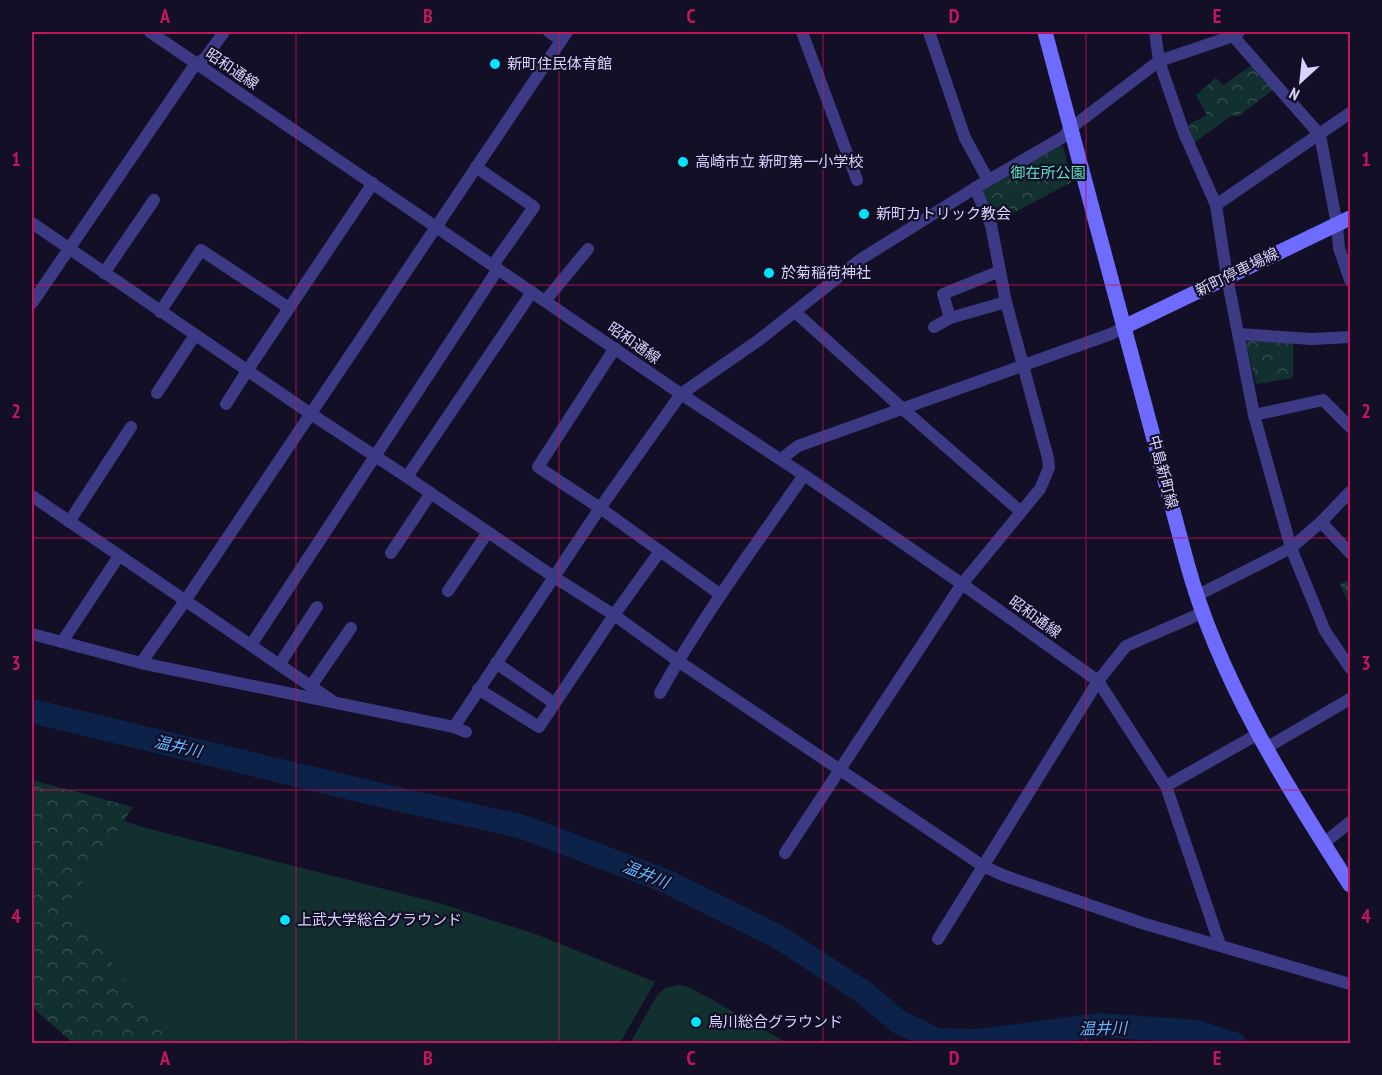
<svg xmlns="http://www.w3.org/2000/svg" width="1382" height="1075" viewBox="0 0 1382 1075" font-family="'PT Sans Narrow','Noto Sans JP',sans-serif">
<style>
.park{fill:url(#park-crowns)}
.pitch{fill:#12302f}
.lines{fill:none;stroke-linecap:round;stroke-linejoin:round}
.river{stroke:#0c2248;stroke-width:24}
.minor{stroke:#3d3a85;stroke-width:12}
.secondary{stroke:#6f6bff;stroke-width:15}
.grid{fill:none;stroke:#c2185b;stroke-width:1.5;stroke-opacity:0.55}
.poi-dot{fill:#00e5ff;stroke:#130f26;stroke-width:2}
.labels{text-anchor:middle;stroke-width:4.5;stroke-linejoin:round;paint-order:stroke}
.poi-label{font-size:15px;fill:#d9d4ff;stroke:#130f26;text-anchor:start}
.street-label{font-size:15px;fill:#d9d4ff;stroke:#130f26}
.park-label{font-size:15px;fill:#5fe0c0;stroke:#130f26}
.water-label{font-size:16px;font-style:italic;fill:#62b6ff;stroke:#130f26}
.neatline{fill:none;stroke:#c2185b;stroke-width:2}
.grid-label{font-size:20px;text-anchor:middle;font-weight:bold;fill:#c2185b}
</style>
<defs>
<pattern id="park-crowns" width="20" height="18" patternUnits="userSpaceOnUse" patternTransform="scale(1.5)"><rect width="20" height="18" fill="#12302f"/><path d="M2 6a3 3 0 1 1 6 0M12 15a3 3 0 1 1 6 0" fill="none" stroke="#344d4e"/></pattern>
</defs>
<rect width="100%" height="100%" fill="#130f26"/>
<g class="park">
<polygon points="1252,65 1273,90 1237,117 1232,115 1194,143 1188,125 1207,115 1196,95 1216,78 1223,85"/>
<polygon points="1058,145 1063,146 1072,182 994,223 979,191"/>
<polygon points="1249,338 1293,341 1293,378 1256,384 1246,343"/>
<polygon points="1350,579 1350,606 1340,584"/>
<polygon points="32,780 133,807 98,859 110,959 136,998 171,1043 73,1043 32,1007"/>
</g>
<g class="pitch">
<polygon points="124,821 142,827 439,903 538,935 655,982 620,1043 171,1043 136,998 110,959 66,906"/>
<polygon points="678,985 688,987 713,1000 787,1043 630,1043 658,994 665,988"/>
</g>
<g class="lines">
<polyline class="river" points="32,711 401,800 520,826 663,880 777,936 863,992 899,1022 937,1040 978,1041 1100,1025 1196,1032 1234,1044"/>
<g class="minor">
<polyline points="150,32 681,394 804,475 962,584 1098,681 1166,786 1220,945"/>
<polyline points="549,32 561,40"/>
<polyline points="802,32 857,180"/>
<polyline points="929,32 965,138 988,180"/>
<polyline points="1155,32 1159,61 1184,133 1216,205 1227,277 1254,415 1291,548 1325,631 1350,668"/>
<polyline points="1232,32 1233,36 1320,135 1337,225 1339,248 1350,280"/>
<polyline points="476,167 534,207 493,265"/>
<polyline points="1216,205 1350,113"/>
<polyline points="32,223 311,414 407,477 554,577 614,615 678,661 983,866 1005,876 1142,923 1350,984"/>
<polyline points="104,273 154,200"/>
<polyline points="545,301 588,249"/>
<polyline points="32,303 192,69 206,57 224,32"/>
<polyline points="160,312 201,250 289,308"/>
<polyline points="795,312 903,409 1020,511"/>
<polyline points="950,318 943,294 1000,271"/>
<polyline points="934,327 950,318 1006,302"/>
<polyline points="1238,334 1312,339 1350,337"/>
<polyline points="615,348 538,467 600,508 721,595"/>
<polyline points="157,393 195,335"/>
<polyline points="226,404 247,371 373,183"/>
<polyline points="1254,415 1323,400 1350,427"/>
<polyline points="781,459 798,446 1111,334 1124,327"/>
<polyline points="407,477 532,292"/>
<polyline points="32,496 331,700"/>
<polyline points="69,522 131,427"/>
<polyline points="1321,522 1350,553"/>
<polyline points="391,553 431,493"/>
<polyline points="448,591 488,532"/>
<polyline points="1196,596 1291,548 1321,522 1350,492"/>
<polyline points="32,634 141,663 454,727 466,732"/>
<polyline points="62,642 119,556"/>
<polyline points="251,645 498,269"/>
<polyline points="141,663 185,601 567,32"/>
<polyline points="496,663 554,703"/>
<polyline points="279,665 317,607"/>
<polyline points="311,686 351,628"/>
<polyline points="478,689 539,727 614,615 660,551"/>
<path d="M660,693C702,617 755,546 804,475"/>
<polyline points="454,727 600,508 681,394 759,340 861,259 975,188 1063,137 1071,128 1159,61 1233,36 1239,32"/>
<polyline points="1266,748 1350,699"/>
<polyline points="1166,786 1258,734"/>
<polyline points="1324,843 1350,822"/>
<polyline points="785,853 962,584 1040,489 1049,468 1048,458 1006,302 991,225 975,188"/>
<polyline points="938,939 1098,681 1126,646 1202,613"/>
</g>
<g class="secondary">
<path d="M1045,32L1187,563C1219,680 1285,784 1350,885"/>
<polyline points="1124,327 1350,218"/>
</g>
</g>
<path class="grid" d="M296,32V1044M559,32V1044M823,32V1044M1086,32V1044M32,285H1350M32,538H1350M32,790H1350"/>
<g class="poi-dot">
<circle cx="495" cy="64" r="6"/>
<circle cx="683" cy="162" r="6"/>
<circle cx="864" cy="214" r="6"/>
<circle cx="769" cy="273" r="6"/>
<circle cx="285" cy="920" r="6"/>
<circle cx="696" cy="1022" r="6"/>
</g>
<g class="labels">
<g class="poi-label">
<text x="507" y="69">新町住民体育館</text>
<text x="695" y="167">高崎市立 新町第一小学校</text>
<text x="876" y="219">新町カトリック教会</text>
<text x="781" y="278">於菊稲荷神社</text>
<text x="297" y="925">上武大学総合グラウンド</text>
<text x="708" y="1027">烏川総合グラウンド</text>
</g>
<g class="street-label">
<text transform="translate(232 69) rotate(34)" y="5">昭和通線</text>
<text transform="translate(1237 272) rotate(-26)" y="5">新町停車場線</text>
<text transform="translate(634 343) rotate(35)" y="5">昭和通線</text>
<text transform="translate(1163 472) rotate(75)" y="5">中島新町線</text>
<text transform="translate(1035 617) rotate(36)" y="5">昭和通線</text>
</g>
<g class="park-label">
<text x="1048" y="178">御在所公園</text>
</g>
<g class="water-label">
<text transform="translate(178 746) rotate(13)" y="6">温井川</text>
<text transform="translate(646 874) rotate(22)" y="6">温井川</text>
<text transform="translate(1103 1028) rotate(-1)" y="6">温井川</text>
</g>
</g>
<rect width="1382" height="1075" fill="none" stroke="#130f26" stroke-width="66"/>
<g transform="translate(1301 81) rotate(207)" stroke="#130f26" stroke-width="4.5" paint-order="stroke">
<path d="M0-4.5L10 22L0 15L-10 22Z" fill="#d9d4ff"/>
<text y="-9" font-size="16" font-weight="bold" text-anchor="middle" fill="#d9d4ff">N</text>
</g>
<rect x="33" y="33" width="1316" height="1009" class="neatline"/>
<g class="grid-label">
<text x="165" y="23">A</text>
<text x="428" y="23">B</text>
<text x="691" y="23">C</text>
<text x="954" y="23">D</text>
<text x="1217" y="23">E</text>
<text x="16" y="166">1</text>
<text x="1366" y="166">1</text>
<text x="16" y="418">2</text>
<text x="1366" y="418">2</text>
<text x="16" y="670">3</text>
<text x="1366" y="670">3</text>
<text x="16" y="923">4</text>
<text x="1366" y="923">4</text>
<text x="165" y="1065">A</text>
<text x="428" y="1065">B</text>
<text x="691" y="1065">C</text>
<text x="954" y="1065">D</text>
<text x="1217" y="1065">E</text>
</g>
</svg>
